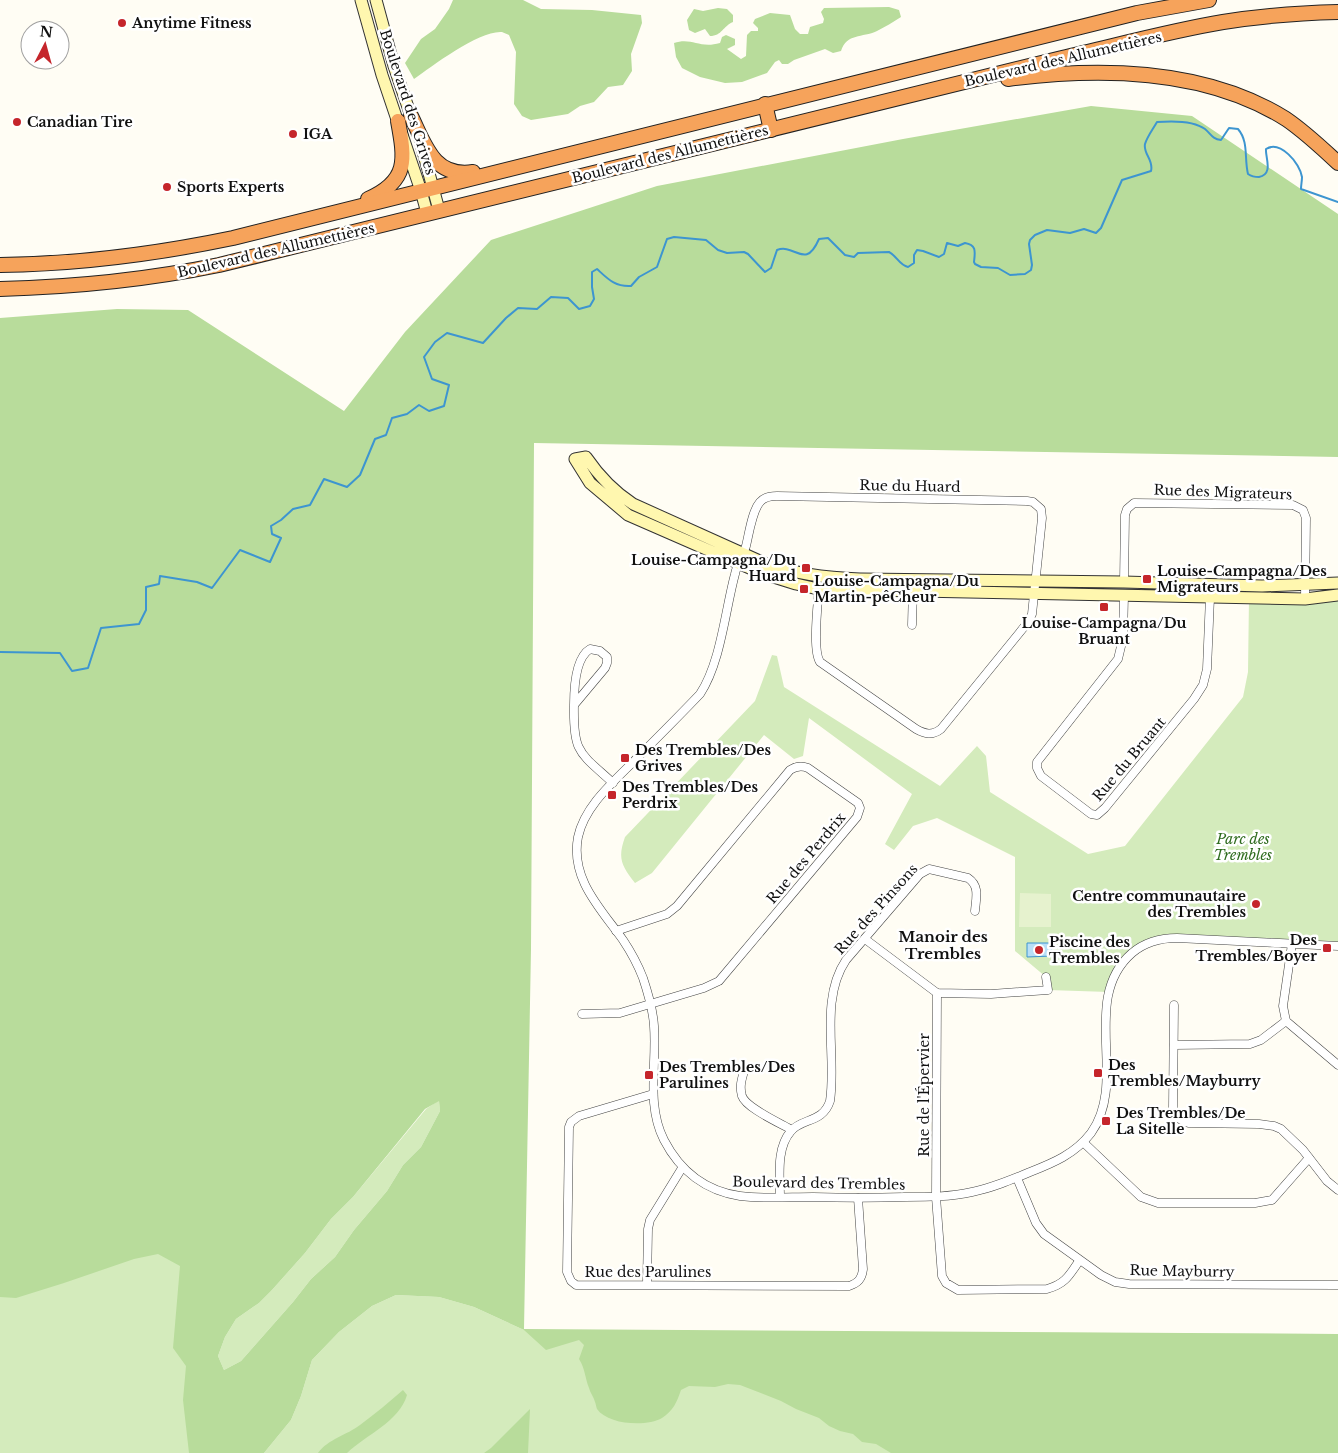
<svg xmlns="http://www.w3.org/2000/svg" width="1338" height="1453" viewBox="0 0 1338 1453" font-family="'Libre Baskerville',serif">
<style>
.green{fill:#d4ebbc}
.forest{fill:#b8dc9b;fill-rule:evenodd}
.pitch{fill:#e6f2ce}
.water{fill:#b8dff7;stroke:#3d95d0}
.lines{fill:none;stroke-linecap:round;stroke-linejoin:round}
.stream{stroke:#3d95d0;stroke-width:2}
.street-casing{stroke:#444;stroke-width:9}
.secondary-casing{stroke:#333;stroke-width:13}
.highway-casing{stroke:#222;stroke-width:16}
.street{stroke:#fff;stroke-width:8}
.secondary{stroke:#fff7af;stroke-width:11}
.highway{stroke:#f6a35b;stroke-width:14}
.poi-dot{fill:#c5252b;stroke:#fff;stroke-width:2}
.labels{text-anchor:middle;stroke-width:5;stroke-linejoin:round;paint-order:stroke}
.poi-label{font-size:14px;font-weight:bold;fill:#111;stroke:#fff;text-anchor:start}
.street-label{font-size:14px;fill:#111;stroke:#fff}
.park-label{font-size:14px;font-style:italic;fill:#2e6b1e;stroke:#fff}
.neighbourhood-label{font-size:15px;font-weight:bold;fill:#111;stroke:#fff}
</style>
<rect width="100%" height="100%" fill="#fffdf4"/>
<g class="green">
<path d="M1338,595V946L1165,938L1132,953L1109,992L1048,990L1046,977L1015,951V857L937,818L913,826L894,850L885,844L912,794L809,718L803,756L794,759L764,735L652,873L635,883C622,866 617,859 625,837L755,701L772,655L777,656L784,687L940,786L977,746L986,756L990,792L1088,854L1125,846L1243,697L1248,672L1249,597Z"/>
<polygon points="439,1100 440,1111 421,1147 403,1165 387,1191 354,1230 335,1257 311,1279 293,1302 241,1361 224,1370 218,1356 225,1337 236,1319 259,1303 272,1290 305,1253 331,1219 353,1197 426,1109"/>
<polygon points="192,1234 190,1453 0,1453 0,1263"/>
<polygon points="396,1295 439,1297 474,1307 524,1330 1338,1334 1338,1453 264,1453 291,1420 301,1396 312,1360 339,1332 372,1306"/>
</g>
<g class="forest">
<path d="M453,0H523L541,9L592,10L641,15L642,23L631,54L632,71L623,85L608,87L594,102L580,106L568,114L531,120L522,116L514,104L516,52L509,35C507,34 504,33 502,32C480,30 432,66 414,79L405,63L421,39L435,29L449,9Z"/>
<path d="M889,7L899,10L901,17C893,22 885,27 877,31C862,38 847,33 841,51L833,53L825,49L794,60L788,64H782L779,60L775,62L767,73L742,82L725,83L700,77L682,68L676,57L674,43C692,37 699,49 720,43L722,37L726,35L735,39V45L727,49L741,59L746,56L747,35L751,31H758V28L753,23L755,19L770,13L790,15L795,29L800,34H808L810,27L823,23L824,19L821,12L824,8Z"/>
<path d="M718,8L727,9L733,15V22C723,26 722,36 710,36L705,29L695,33L689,30L687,20L694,9L703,11Z"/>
<path d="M1091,106L1192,116L1338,214V457L534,443L531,949L524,1329L1338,1334V1453H891L876,1444L862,1442L853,1434L840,1431L829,1426L819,1418L796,1409L781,1401L740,1385L728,1384L715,1387L689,1386L681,1390C677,1402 673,1411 662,1418C647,1427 608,1425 597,1409C596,1407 596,1404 595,1402C594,1397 590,1393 589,1388C585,1378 585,1368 579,1359L584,1345L579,1340L546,1350L524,1330L474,1307L439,1297L396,1295L372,1306L339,1332L312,1360L301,1396L291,1420L264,1453H189L183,1400L186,1366L173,1348L180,1266L158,1254L134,1259L64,1283L16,1298L0,1297V318L117,309L188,310L344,411L405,332L491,240L657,186L903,139ZM439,1101L440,1111L421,1147L403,1165L387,1191L354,1230L335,1257L311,1279L293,1302L241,1361L224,1370L218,1356L225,1337L236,1319L259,1303L272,1290L305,1253L331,1219L353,1197L425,1109Z"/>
<path d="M403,1390L407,1395C399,1422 367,1434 347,1453H318C328,1439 347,1435 360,1425C375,1414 389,1402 403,1390Z"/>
<polygon points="530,1409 528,1453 484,1453 491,1448"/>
</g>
<polygon class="pitch" points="1020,893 1051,894 1051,927 1019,927"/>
<polygon class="water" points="1027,943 1051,943 1052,956 1027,957"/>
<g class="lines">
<path class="stream" d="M0,652L60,653L72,671L88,668L101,628L139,624L146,610V587L159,584L160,576L197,582L212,588L240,550L270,562L281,538L272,534L271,526L281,520L293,509L310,505L324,479L347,487L360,475L375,439L386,435L392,418L407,414L419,405L429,411L444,406L449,385L432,379L424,357L435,342L447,333L483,343L506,318L518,308L537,309L551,297L568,298L579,309L590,306L594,299L592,287V272L597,269C608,279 615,287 631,286L639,277L657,267L667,239L674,237L706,240L718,250L727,253L744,252L748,254L765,272L771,268L777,250C795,243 805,271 819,239L828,238L845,255L854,257L858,253L889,252C897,256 899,265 908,267L914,263V255L917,250L923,251L939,257L944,254L947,243L958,246L965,243C977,245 975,252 974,262L975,264L981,267L998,268L1010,275L1025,274L1031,270L1032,265L1029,244L1030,240L1035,235L1047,230L1070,233L1084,229L1096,233L1101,228L1122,180L1151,171C1154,160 1143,154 1145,144C1147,137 1153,129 1157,122C1170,121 1193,120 1205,129C1211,134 1212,139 1221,140L1229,128L1238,129C1249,142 1244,158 1248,174C1251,176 1254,177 1259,177C1274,174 1265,157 1266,149C1280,140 1300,163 1302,177C1302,181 1301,185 1301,189L1338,202"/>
<g class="street-casing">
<g id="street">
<polyline points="1124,582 1125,515 1127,509 1134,503 1293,505 1303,510 1306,518 1305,599"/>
<path d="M819,586C818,603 812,650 820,662L916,729C925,734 932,736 941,729L1029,621L1032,614L1042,518L1041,509L1033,502L1027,501L777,496C770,496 764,497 760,502C752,511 749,534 746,546C743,555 737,564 735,574C725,611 721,662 700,694C680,715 660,735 640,755C617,779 585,804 578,837C570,879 601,909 623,940C631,952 638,965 643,978C648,993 653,1009 654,1026C657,1064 646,1105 664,1140C680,1171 706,1191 740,1196C764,1199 789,1197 813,1197C844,1198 874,1198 905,1197C928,1197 950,1197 972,1192C992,1188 1011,1180 1030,1172C1053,1163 1075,1154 1091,1133C1129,1081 1079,999 1132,953C1145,942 1159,938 1177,938L1338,946"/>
<polyline points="1124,595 1123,638 1118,659 1037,762 1037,768 1041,776 1091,814 1097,815 1105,808 1194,699 1203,685 1207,669 1210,597"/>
<polyline points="912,625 913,588"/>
<path d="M574,705C574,689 575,658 590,649L600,651L607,657V663L605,668L574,705C573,753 579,752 613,783"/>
<polyline points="865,939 937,993 991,994 1048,990 1046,977"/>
<polyline points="1292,944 1283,1006 1286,1021 1338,1065"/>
<path d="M937,993L936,1197L942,1276L946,1283L958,1290L1047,1289C1065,1284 1069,1276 1079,1261"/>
<path d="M1174,1005L1173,1108C1175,1117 1180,1121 1189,1123L1259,1124L1274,1126L1281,1129L1303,1150L1327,1181L1338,1190"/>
<path d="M582,1014L620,1013L704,988L719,981L857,817L860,808L858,803L808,768C801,765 796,766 790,770L677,906L667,914L616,931"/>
<polyline points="1174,1045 1250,1044 1261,1040 1286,1021"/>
<path d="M745,1068C742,1078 739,1086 742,1096C746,1108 780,1123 792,1130"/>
<path d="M653,1094L579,1116L571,1122L569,1127L567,1272L571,1281L576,1285L849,1286C858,1283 862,1279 863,1269L858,1198"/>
<polyline points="1083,1142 1141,1197 1158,1203 1255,1203 1272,1200 1309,1158"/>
<polyline points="1017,1178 1036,1223 1044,1234 1101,1275 1115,1282 1129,1284 1338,1285"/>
<path d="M780,1197C780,1176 776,1148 791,1131C802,1118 823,1123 830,1101C837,1056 819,1000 846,960L920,874L929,869L968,878C980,886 976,898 975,911"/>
<polyline points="647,1284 648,1229 650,1220 682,1168"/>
</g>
</g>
<g class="secondary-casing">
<g id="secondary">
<polyline points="361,0 382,75 421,191 427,213"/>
<polyline points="376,0 394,66 413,122"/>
<polyline points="421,144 439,210"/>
<path d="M1338,583L1262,586L1124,582L860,579C827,578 795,574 764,563L633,504C613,491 599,476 586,457L575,459L590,483L628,515L761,573L796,584L818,589L1305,599L1338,595"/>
</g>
</g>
<g class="highway-casing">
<g id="highway">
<path d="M1008,79C1099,67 1205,68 1286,119C1305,132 1321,147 1338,163"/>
<polyline points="765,104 771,130"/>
<path d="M411,116C425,145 434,178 473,172"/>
<path d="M368,199C409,181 405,159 398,121"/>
<path d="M0,265C78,264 156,254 233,238L1137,13L1209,0"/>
<path d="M0,289C74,287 146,280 219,265L1062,58C1115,46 1169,31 1223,22C1261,16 1300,13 1338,12"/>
</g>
</g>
<use href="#street" class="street"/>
<use href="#secondary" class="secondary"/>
<use href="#highway" class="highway"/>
</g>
<g class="poi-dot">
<circle cx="122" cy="23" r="5"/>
<circle cx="17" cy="122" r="5"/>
<circle cx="293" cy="134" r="5"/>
<circle cx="167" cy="187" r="5"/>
<rect x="801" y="563" width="10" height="10" rx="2.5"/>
<rect x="1142" y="574" width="10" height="10" rx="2.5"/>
<rect x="799" y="584" width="10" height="10" rx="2.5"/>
<rect x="1099" y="602" width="10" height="10" rx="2.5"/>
<rect x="620" y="753" width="10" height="10" rx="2.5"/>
<rect x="607" y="790" width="10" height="10" rx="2.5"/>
<circle cx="1256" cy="904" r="5"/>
<rect x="1322" y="943" width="10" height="10" rx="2.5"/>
<circle cx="1039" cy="950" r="5"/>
<rect x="1093" y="1068" width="10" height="10" rx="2.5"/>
<rect x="644" y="1070" width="10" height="10" rx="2.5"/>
<rect x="1101" y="1116" width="10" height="10" rx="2.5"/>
</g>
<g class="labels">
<g class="poi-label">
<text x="132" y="28">Anytime Fitness</text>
<text x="27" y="127">Canadian Tire</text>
<text x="303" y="139">IGA</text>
<text x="177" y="192">Sports Experts</text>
<text x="796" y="565" text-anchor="end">Louise-Campagna/Du<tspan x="796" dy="16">Huard</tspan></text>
<text x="1157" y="576">Louise-Campagna/Des<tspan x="1157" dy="16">Migrateurs</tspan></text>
<text x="814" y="586">Louise-Campagna/Du<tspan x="814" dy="16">Martin-pêCheur</tspan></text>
<text x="1104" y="628" text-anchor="middle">Louise-Campagna/Du<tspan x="1104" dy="16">Bruant</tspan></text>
<text x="635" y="755">Des Trembles/Des<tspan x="635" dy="16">Grives</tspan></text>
<text x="622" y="792">Des Trembles/Des<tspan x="622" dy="16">Perdrix</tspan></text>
<text x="1246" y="901" text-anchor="end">Centre communautaire<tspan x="1246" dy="16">des Trembles</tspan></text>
<text x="1317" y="945" text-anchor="end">Des<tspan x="1317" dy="16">Trembles/Boyer</tspan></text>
<text x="1049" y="947">Piscine des<tspan x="1049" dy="16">Trembles</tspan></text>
<text x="1108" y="1070">Des<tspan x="1108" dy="16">Trembles/Mayburry</tspan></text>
<text x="659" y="1072">Des Trembles/Des<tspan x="659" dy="16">Parulines</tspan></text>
<text x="1116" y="1118">Des Trembles/De<tspan x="1116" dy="16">La Sitelle</tspan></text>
</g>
<g class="street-label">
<text transform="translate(1063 59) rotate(-13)" y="5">Boulevard des Allumettières</text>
<text transform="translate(408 102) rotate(72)" y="5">Boulevard des Grives</text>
<text transform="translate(670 154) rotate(-14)" y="5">Boulevard des Allumettières</text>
<text transform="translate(276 250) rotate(-13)" y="5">Boulevard des Allumettières</text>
<text transform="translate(910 486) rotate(1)" y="5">Rue du Huard</text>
<text transform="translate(1223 492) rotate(2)" y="5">Rue des Migrateurs</text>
<text transform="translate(1129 759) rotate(-50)" y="5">Rue du Bruant</text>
<text transform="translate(806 858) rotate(-50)" y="5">Rue des Perdrix</text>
<text transform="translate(876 909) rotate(-48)" y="5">Rue des Pinsons</text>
<text transform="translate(924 1095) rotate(-90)" y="5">Rue de l'Épervier</text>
<text transform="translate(819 1183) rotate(1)" y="5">Boulevard des Trembles</text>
<text transform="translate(1182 1271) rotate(1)" y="5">Rue Mayburry</text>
<text x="648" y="1277">Rue des Parulines</text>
</g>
<g class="park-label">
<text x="1243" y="844">Parc des<tspan x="1243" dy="16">Trembles</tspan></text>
</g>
<g class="neighbourhood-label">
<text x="943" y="942">Manoir des<tspan x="943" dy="17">Trembles</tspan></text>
</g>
</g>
<g transform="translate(45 45) rotate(6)"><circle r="24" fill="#ffffff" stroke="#a0a0a0"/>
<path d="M0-4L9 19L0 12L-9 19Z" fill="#c5252b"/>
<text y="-8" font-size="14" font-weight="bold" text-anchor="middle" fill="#111111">N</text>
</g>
</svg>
